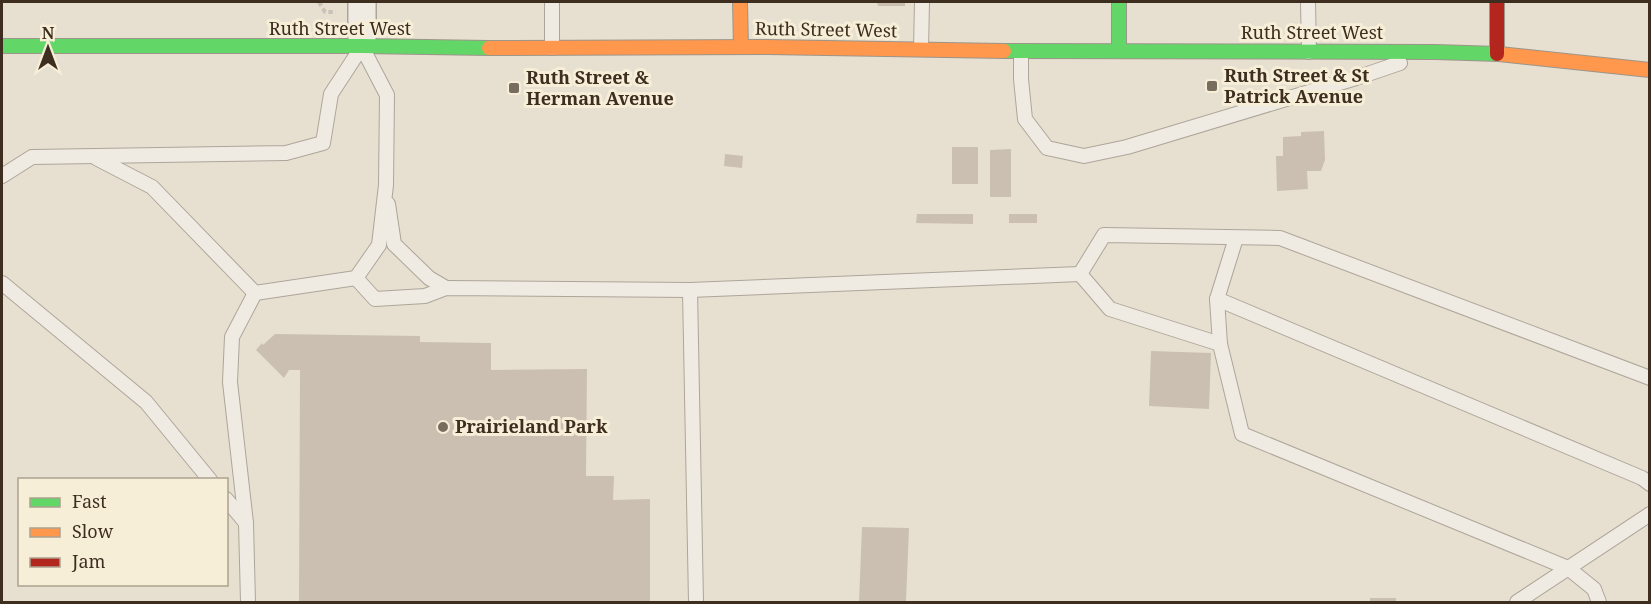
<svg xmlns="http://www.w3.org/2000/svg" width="1651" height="604" viewBox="0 0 1651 604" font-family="'Noto Serif',serif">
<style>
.building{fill:#cbbfb2}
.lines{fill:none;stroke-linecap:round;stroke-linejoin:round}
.lane-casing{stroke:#ada599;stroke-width:16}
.street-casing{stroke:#ada599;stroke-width:30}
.fast-casing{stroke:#9c958a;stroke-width:16}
.slow-casing{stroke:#9c958a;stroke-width:16}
.jam-casing{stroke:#9c958a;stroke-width:16}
.path{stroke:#c8c2b9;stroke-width:4;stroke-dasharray:4.5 3;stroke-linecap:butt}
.lane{stroke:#efebe3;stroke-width:14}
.street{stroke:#efebe3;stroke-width:27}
.fast{stroke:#63d668;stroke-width:14}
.slow{stroke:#ff974d;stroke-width:14}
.jam{stroke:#b3261e;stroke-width:14}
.poi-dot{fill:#786c5e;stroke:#f7eed8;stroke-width:2}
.labels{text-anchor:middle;stroke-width:6;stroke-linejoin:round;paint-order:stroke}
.street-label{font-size:18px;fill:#3d2e20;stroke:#f7eed8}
.poi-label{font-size:18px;font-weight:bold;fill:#3d2e20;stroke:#f7eed8;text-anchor:start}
</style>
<rect width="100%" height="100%" fill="#e7e0d1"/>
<g class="building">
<polygon points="877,2 905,2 905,6 878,6"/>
<polygon points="1324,131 1325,160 1321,171 1307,171 1308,189 1277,191 1276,156 1283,156 1283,137 1301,136 1301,132"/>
<rect x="952" y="147" width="26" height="37"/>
<polygon points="1011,149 1011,197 990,197 990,150"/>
<polygon points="725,154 743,156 742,168 724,166"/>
<polygon points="917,214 973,214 973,224 916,223"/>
<rect x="1009" y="214" width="28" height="9"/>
<polygon points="275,334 420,336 420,342 491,343 491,370 587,369 586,476 614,476 613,500 650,499 650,602 299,602 300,370 289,370 284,378 256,350 262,343 263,345"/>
<polygon points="1151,351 1211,353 1209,409 1149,406"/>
<polygon points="862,527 909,528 906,602 859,602"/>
<rect x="1370" y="598" width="26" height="4"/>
</g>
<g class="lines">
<g class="lane-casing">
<g id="lane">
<polyline points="1308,2 1309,52"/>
<polyline points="552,48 552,2"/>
<polyline points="921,49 922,2"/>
<polyline points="1021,51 1021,79 1025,119 1047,148 1084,156 1127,147 1356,78 1400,63"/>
<polyline points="96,158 152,187 255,293"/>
<polyline points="2,176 32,157 286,153 323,143 331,94 361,48"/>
<polyline points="388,204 394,244 429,278 446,288"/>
<polyline points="356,278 375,299 425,296 446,288 690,290 1080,274"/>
<polyline points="2,283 146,402 210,480"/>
<polyline points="690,290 696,602"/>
<polyline points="255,293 356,278 379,245 386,185 387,95 362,47"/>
<polyline points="1217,299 1642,478 1650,484"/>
<polyline points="1220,344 1217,299 1236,238"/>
<polyline points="226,499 246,523"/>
<polyline points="248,602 246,523 230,382 232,337 255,293"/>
<polyline points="1517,602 1650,514"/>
<polyline points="1599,602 1594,589 1568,568 1242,434 1220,344 1110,309 1080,274 1104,235 1280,238 1650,378"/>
</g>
</g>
<g class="street-casing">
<polyline id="street" points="362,2 362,46"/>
</g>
<g class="fast-casing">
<g id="fast">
<polyline points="1119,2 1119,51"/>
<polyline points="2,46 362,46 489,48"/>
<polyline points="1004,51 1435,52 1499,54"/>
</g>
</g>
<g class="slow-casing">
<g id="slow">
<polyline points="740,2 741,47"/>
<polyline points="489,48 767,47 1004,51"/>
<polyline points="1499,54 1650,70"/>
</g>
</g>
<g class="jam-casing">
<polyline id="jam" points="1497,2 1497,54"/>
</g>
<polyline class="path" points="319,2 325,12 336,12"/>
<use href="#lane" class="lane"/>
<use href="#street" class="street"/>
<use href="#fast" class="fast"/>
<use href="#slow" class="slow"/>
<use href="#jam" class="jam"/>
</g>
<g class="poi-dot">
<rect x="1206" y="80" width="12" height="12" rx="3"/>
<rect x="508" y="82" width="12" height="12" rx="3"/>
<circle cx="443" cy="427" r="6"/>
</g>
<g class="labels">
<g class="street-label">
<text x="340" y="35">Ruth Street West</text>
<text transform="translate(826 30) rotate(1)" y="6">Ruth Street West</text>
<text x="1312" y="39">Ruth Street West</text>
</g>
<g class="poi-label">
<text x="1224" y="82">Ruth Street &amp; St<tspan x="1224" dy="21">Patrick Avenue</tspan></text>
<text x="526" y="84">Ruth Street &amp;<tspan x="526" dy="21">Herman Avenue</tspan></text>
<text x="455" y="433">Prairieland Park</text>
</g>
</g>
<rect width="1651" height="604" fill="none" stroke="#3d2e20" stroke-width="6"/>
<rect x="18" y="478" width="210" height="108" fill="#f7eed8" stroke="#ada18e" stroke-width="1.5"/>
<rect x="30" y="498" width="30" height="9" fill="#63d668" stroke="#ada18e" stroke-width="1.5"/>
<text x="72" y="508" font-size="18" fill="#3d2e20">Fast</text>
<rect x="30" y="528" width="30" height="9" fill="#ff974d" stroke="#ada18e" stroke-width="1.5"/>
<text x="72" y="538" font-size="18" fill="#3d2e20">Slow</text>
<rect x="30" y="558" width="30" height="9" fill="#b3261e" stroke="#ada18e" stroke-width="1.5"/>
<text x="72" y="568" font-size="18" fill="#3d2e20">Jam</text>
<g transform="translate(48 48)" stroke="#f7eed8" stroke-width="4.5" paint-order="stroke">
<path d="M0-4.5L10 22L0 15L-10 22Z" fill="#3d2e20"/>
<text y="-9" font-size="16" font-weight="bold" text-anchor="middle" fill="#3d2e20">N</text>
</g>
</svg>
